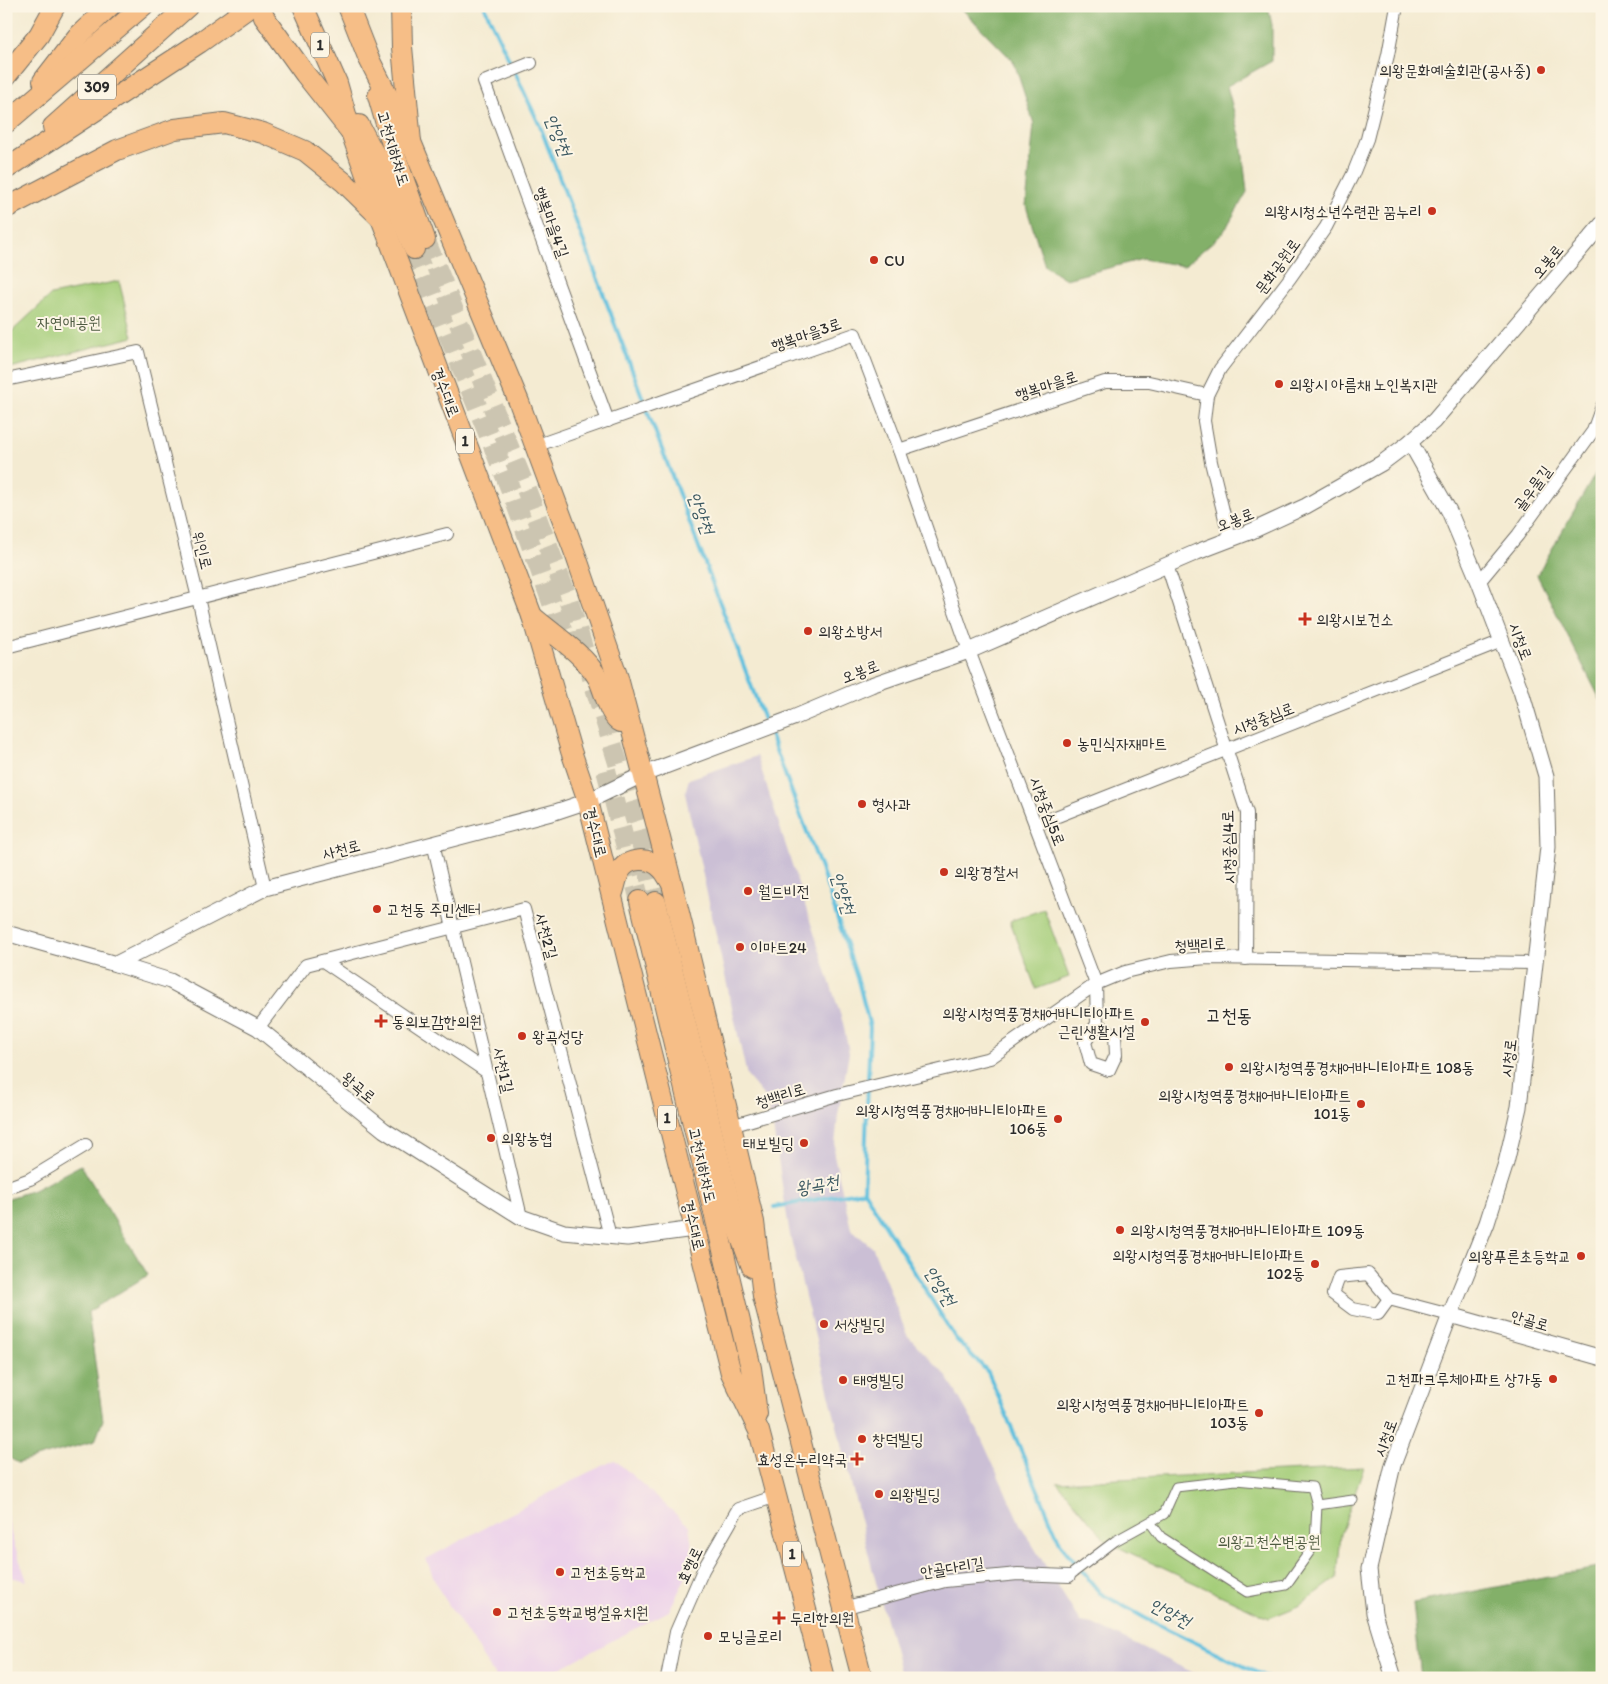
<svg xmlns="http://www.w3.org/2000/svg" width="1608" height="1684" viewBox="0 0 1608 1684" font-family="Itim,'Poor Story',sans-serif">
<style>
.built{fill:#ecd1ea}
.industrial{fill:#cbbfd5}
.green{fill:#a4cd79;stroke:#687c52}
.forest{fill:#83b069;stroke:#576e4a}
.lines{fill:none;stroke-linecap:round;stroke-linejoin:round}
.stream{stroke:#60c0de;stroke-width:4}
.primary-tunnel{stroke:#ccc5b1;stroke-width:20;stroke-dasharray:20 10;stroke-linecap:butt}
.pedestrian-casing{stroke:#716e65;stroke-width:11}
.minor-casing{stroke:#716e65;stroke-width:14}
.tertiary-casing{stroke:#716e65;stroke-width:17}
.primary-casing{stroke:#716e65;stroke-width:22}
.trunk-casing{stroke:#716e65;stroke-width:22}
.pedestrian{stroke:#fff;stroke-width:9}
.minor{stroke:#fff;stroke-width:12}
.tertiary{stroke:#fff;stroke-width:15}
.primary{stroke:#f6be87;stroke-width:20}
.trunk{stroke:#f6be87;stroke-width:20}
.poi-dot{fill:#c8321e;stroke:#fcf5e5;stroke-width:2}
.labels{text-anchor:middle;stroke-width:4;stroke-linejoin:round;paint-order:stroke}
.shield{fill:#fcf5e5;stroke:#6a6863;stroke-width:1}
.shield-label{font-size:15px;font-weight:bold;fill:#2b2b2b}
.poi-label{font-size:16px;fill:#2b2b2b;stroke:#fcf5e5;text-anchor:start}
.street-label{font-size:16px;fill:#2b2b2b;stroke:#fcf5e5}
.park-label{font-size:16px;fill:#4f5c42;stroke:#fcf5e5}
.water-label{font-size:18px;font-style:italic;fill:#3b5861;stroke:#fcf5e5}
.quarter-label{font-size:19px;fill:#2b2b2b;stroke:#fcf5e5}
</style>
<rect width="100%" height="100%" fill="#fcf5e5"/>
<filter id="ink" filterUnits="userSpaceOnUse"><feTurbulence type="fractalNoise" baseFrequency=".02" numOctaves="2"/><feDisplacementMap in="SourceGraphic" scale="10" xChannelSelector="R" yChannelSelector="G"/><feConvolveMatrix kernelMatrix="1 2 1 2 8 2 1 2 1" color-interpolation-filters="sRGB"/></filter>
<filter id="wash" filterUnits="userSpaceOnUse"><feTurbulence type="fractalNoise" baseFrequency=".0096" numOctaves="4" result="noise"/><feDisplacementMap in="SourceGraphic" scale="20" xChannelSelector="R" yChannelSelector="G"/><feGaussianBlur stdDeviation="1.12" result="paint"/><feColorMatrix in="noise" values="0 0 0 0 0 0 0 0 0 0 0 0 0 0 0 0 0 1.4 0 .05"/><feComposite in="paint" operator="in"/></filter>
<g filter="url(#wash)">
<rect width="100%" height="100%" fill="#f4ebd2"/>
<g class="built">
<polygon points="615,1460 689,1526 694,1561 669,1611 541,1678 496,1678 438,1588 426,1559 585,1474"/>
<polygon points="6,1512 13,1541 27,1581 6,1576"/>
</g>
<polygon class="industrial" points="757,756 843,1023 849,1053 838,1115 834,1155 851,1229 873,1248 907,1335 948,1378 978,1431 1021,1526 1080,1622 1093,1624 1204,1678 902,1678 871,1564 790,1235 773,1127 767,1100 747,1076 685,793 689,779"/>
<g class="green">
<polygon points="119,281 133,337 6,369 6,337 51,295"/>
<polygon points="1044,909 1069,977 1036,989 1010,921"/>
<polygon points="1364,1467 1341,1534 1337,1578 1299,1606 1269,1618 1107,1542 1057,1482"/>
</g>
<g class="forest">
<polygon points="959,6 1268,6 1272,25 1272,61 1227,86 1241,139 1247,192 1223,233 1184,266 1143,259 1066,279 1045,266 1026,206 1034,124 1014,62"/>
<polygon points="1602,462 1602,703 1537,575"/>
<polygon points="81,1165 148,1275 88,1312 103,1420 95,1441 18,1463 6,1456 6,1199 34,1190"/>
<polygon points="1602,1567 1602,1678 1421,1678 1413,1603"/>
</g>
<g class="lines">
<g class="stream">
<polyline points="484,6 540,126 766,725"/>
<polyline points="769,732 823,874 859,984 870,1027 864,1191 956,1339 988,1372 1061,1545 1100,1593 1145,1618 1268,1678"/>
<polyline points="774,1207 864,1191"/>
</g>
</g>
</g>
<g filter="url(#ink)">
<g class="lines">
<g class="primary-tunnel">
<polyline points="425,239 526,489 568,599 636,822 656,902"/>
<polyline points="414,249 512,493 570,652"/>
<polyline points="606,770 640,901"/>
</g>
<g class="pedestrian-casing">
<g id="pedestrian">
<polyline points="1317,1505 1353,1500"/>
<polyline points="1069,1576 1115,1541 1164,1514 1176,1487 1236,1480 1312,1487 1317,1505 1315,1544 1286,1585 1247,1592 1161,1537 1150,1522"/>
</g>
</g>
<g class="minor-casing">
<g id="minor">
<polyline points="531,63 484,82 608,421"/>
<polyline points="6,380 138,352 198,598 265,888"/>
<polyline points="535,446 855,334 899,450 969,651 1096,984 1097,1024 1085,1042 1091,1064 1109,1070 1116,1055 1115,1035 1097,1024"/>
<polyline points="899,450 1105,382 1149,382 1207,395"/>
<polyline points="1230,539 1211,462 1204,421 1207,395 1220,369 1290,278 1326,227 1353,174 1367,139 1388,55 1397,6"/>
<polyline points="1167,565 1247,813 1246,959"/>
<polyline points="1479,582 1518,535 1593,431 1602,406"/>
<polyline points="6,647 447,534"/>
<polyline points="1035,825 1502,641"/>
<polyline points="433,843 521,1217"/>
<polyline points="323,961 487,1072"/>
<polyline points="258,1028 306,965 524,909 610,1236"/>
<polyline points="731,1126 837,1095 990,1058 1096,984 1125,972 1171,961 1208,958 1536,963"/>
<polyline points="6,1188 30,1179 86,1145"/>
<polyline points="1389,1299 1378,1314 1353,1309 1333,1294 1339,1277 1368,1274 1389,1299 1450,1315"/>
<polyline points="843,1608 945,1581 1018,1574 1069,1576"/>
<polyline points="667,1678 676,1632 703,1570 738,1509 776,1496"/>
</g>
</g>
<g class="tertiary-casing">
<g id="tertiary">
<polyline points="6,933 116,964 170,981 258,1028 384,1130 521,1217 564,1232 627,1238 694,1229"/>
<polyline points="116,964 265,888 555,812 588,801 644,774 793,718 871,685 969,651 1197,552 1252,531 1306,506 1382,463 1410,442 1434,421 1602,224"/>
<polyline points="1450,1315 1602,1358"/>
<polyline points="1394,1678 1374,1613 1369,1569 1393,1465 1450,1315 1487,1223 1506,1163 1519,1107 1548,847 1546,776 1521,691 1479,582 1449,511 1410,442"/>
</g>
</g>
<g class="primary-casing">
<g id="primary">
<polyline points="303,6 337,83 351,132 381,218 532,616 571,751 588,801 731,1373 759,1431 824,1678"/>
<polyline points="348,6 368,57 411,142 519,402 576,556 618,678 672,884 731,1126 754,1222 763,1296 862,1678"/>
<polyline points="378,96 395,155 425,239"/>
<polyline points="359,125 380,165 414,249"/>
<path d="M532,616C553,634 584,654 598,678C604,689 609,717 621,722L625,720L626,713"/>
<path d="M612,895C615,888 616,879 619,873C627,856 651,857 662,869C666,873 668,878 671,882"/>
<polyline points="640,901 751,1368 757,1414"/>
<polyline points="656,902 733,1217 752,1267"/>
</g>
</g>
<g class="trunk-casing">
<g id="trunk">
<polyline points="260,6 264,17 305,74 351,132"/>
<polyline points="401,6 402,47 411,142"/>
<polyline points="6,76 39,35 55,6"/>
<polyline points="43,81 77,37 110,6"/>
<polyline points="6,123 143,6"/>
<polyline points="53,127 188,6"/>
<polyline points="6,169 199,43 251,6"/>
<polyline points="6,208 117,150 175,129 224,123 263,133 305,151 345,183 381,218"/>
</g>
</g>
<use href="#pedestrian" class="pedestrian"/>
<use href="#minor" class="minor"/>
<use href="#tertiary" class="tertiary"/>
<use href="#primary" class="primary"/>
<use href="#trunk" class="trunk"/>
</g>
</g>
<g class="poi-dot">
<circle cx="1541" cy="70" r="5"/>
<circle cx="1432" cy="211" r="5"/>
<circle cx="874" cy="260" r="5"/>
<circle cx="1279" cy="384" r="5"/>
<path d="M1302.5 611.5h5v5h5v5h-5v5h-5v-5h-5v-5h5z"/>
<circle cx="808" cy="631" r="5"/>
<circle cx="1067" cy="743" r="5"/>
<circle cx="862" cy="804" r="5"/>
<circle cx="944" cy="872" r="5"/>
<circle cx="748" cy="891" r="5"/>
<circle cx="377" cy="909" r="5"/>
<circle cx="740" cy="947" r="5"/>
<path d="M378.5 1013.5h5v5h5v5h-5v5h-5v-5h-5v-5h5z"/>
<circle cx="1145" cy="1022" r="5"/>
<circle cx="522" cy="1036" r="5"/>
<circle cx="1229" cy="1067" r="5"/>
<circle cx="1361" cy="1104" r="5"/>
<circle cx="1058" cy="1119" r="5"/>
<circle cx="491" cy="1138" r="5"/>
<circle cx="804" cy="1143" r="5"/>
<circle cx="1120" cy="1230" r="5"/>
<circle cx="1581" cy="1256" r="5"/>
<circle cx="1315" cy="1264" r="5"/>
<circle cx="824" cy="1324" r="5"/>
<circle cx="1553" cy="1379" r="5"/>
<circle cx="843" cy="1380" r="5"/>
<circle cx="1259" cy="1413" r="5"/>
<circle cx="862" cy="1439" r="5"/>
<path d="M854.5 1451.5h5v5h5v5h-5v5h-5v-5h-5v-5h5z"/>
<circle cx="879" cy="1494" r="5"/>
<circle cx="560" cy="1572" r="5"/>
<circle cx="497" cy="1612" r="5"/>
<path d="M776.5 1610.5h5v5h5v5h-5v5h-5v-5h-5v-5h5z"/>
<circle cx="708" cy="1636" r="5"/>
</g>
<g class="labels">
<g class="shield">
<rect x="311" y="32.5" width="18" height="25" rx="4"/>
<rect x="78" y="74.5" width="38" height="25" rx="4"/>
<rect x="456" y="428.5" width="18" height="25" rx="4"/>
<rect x="658" y="1105.5" width="18" height="25" rx="4"/>
<rect x="783" y="1541.5" width="18" height="25" rx="4"/>
</g>
<g class="shield-label">
<text x="320" y="50">1</text>
<text x="97" y="92">309</text>
<text x="465" y="446">1</text>
<text x="667" y="1123">1</text>
<text x="792" y="1559">1</text>
</g>
<g class="poi-label">
<text x="1531" y="76" text-anchor="end">의왕문화예술회관(공사중)</text>
<text x="1422" y="217" text-anchor="end">의왕시청소년수련관 꿈누리</text>
<text x="884" y="266">CU</text>
<text x="1289" y="390">의왕시 아름채 노인복지관</text>
<text x="1316" y="625">의왕시보건소</text>
<text x="818" y="637">의왕소방서</text>
<text x="1077" y="749">농민식자재마트</text>
<text x="872" y="810">형사과</text>
<text x="954" y="878">의왕경찰서</text>
<text x="758" y="897">월드비전</text>
<text x="387" y="915">고천동 주민센터</text>
<text x="750" y="953">이마트24</text>
<text x="1135" y="1019" text-anchor="end">의왕시청역풍경채어바니티아파트<tspan x="1135" dy="18">근린생활시설</tspan></text>
<text x="392" y="1027">동의보감한의원</text>
<text x="532" y="1042">왕곡성당</text>
<text x="1239" y="1073">의왕시청역풍경채어바니티아파트 108동</text>
<text x="1351" y="1101" text-anchor="end">의왕시청역풍경채어바니티아파트<tspan x="1351" dy="18">101동</tspan></text>
<text x="1048" y="1116" text-anchor="end">의왕시청역풍경채어바니티아파트<tspan x="1048" dy="18">106동</tspan></text>
<text x="501" y="1144">의왕농협</text>
<text x="794" y="1149" text-anchor="end">태보빌딩</text>
<text x="1130" y="1236">의왕시청역풍경채어바니티아파트 109동</text>
<text x="1305" y="1261" text-anchor="end">의왕시청역풍경채어바니티아파트<tspan x="1305" dy="18">102동</tspan></text>
<text x="1571" y="1262" text-anchor="end">의왕푸른초등학교</text>
<text x="834" y="1330">서상빌딩</text>
<text x="1543" y="1385" text-anchor="end">고천파크루체아파트 상가동</text>
<text x="853" y="1386">태영빌딩</text>
<text x="1249" y="1410" text-anchor="end">의왕시청역풍경채어바니티아파트<tspan x="1249" dy="18">103동</tspan></text>
<text x="872" y="1445">창덕빌딩</text>
<text x="847" y="1465" text-anchor="end">효성온누리약국</text>
<text x="889" y="1500">의왕빌딩</text>
<text x="570" y="1578">고천초등학교</text>
<text x="507" y="1618">고천초등학교병설유치원</text>
<text x="790" y="1624">두리한의원</text>
<text x="718" y="1642">모닝글로리</text>
</g>
<g class="street-label">
<text transform="translate(394 148) rotate(73)" y="6">고천지하차도</text>
<text transform="translate(552 222) rotate(70)" y="6">행복마을4길</text>
<text transform="translate(1547 261) rotate(-50)" y="6">오봉로</text>
<text transform="translate(1277 266) rotate(-54)" y="6">문화공원로</text>
<text transform="translate(806 334) rotate(-19)" y="6">행복마을3로</text>
<text transform="translate(1046 385) rotate(-18)" y="6">행복마을로</text>
<text transform="translate(446 392) rotate(69)" y="6">경수대로</text>
<text transform="translate(1532 488) rotate(-54)" y="6">골우물길</text>
<text transform="translate(1235 519) rotate(-22)" y="6">오봉로</text>
<text transform="translate(203 550) rotate(76)" y="6">위인로</text>
<text transform="translate(1521 641) rotate(69)" y="6">시청로</text>
<text transform="translate(860 671) rotate(-21)" y="6">오봉로</text>
<text transform="translate(1263 718) rotate(-21)" y="6">시청중심로</text>
<text transform="translate(1048 811) rotate(69)" y="6">시청중심5로</text>
<text transform="translate(596 832) rotate(76)" y="6">경수대로</text>
<text transform="translate(1228 847) rotate(-92)" y="6">시청중심4로</text>
<text transform="translate(341 849) rotate(-15)" y="6">사천로</text>
<text transform="translate(547 936) rotate(75)" y="6">사천2길</text>
<text transform="translate(1200 944) rotate(-3)" y="6">청백리로</text>
<text transform="translate(1508 1058) rotate(-83)" y="6">시청로</text>
<text transform="translate(504 1070) rotate(77)" y="6">사천1길</text>
<text transform="translate(359 1087) rotate(39)" y="6">왕곡로</text>
<text transform="translate(780 1095) rotate(-17)" y="6">청백리로</text>
<text transform="translate(703 1165) rotate(77)" y="6">고천지하차도</text>
<text transform="translate(694 1225) rotate(76)" y="6">경수대로</text>
<text transform="translate(1530 1320) rotate(16)" y="6">안골로</text>
<text transform="translate(1385 1438) rotate(-70)" y="6">시청로</text>
<text transform="translate(689 1565) rotate(-64)" y="6">효행로</text>
<text transform="translate(952 1567) rotate(-9)" y="6">안골다리길</text>
</g>
<g class="park-label">
<text x="69" y="328">자연애공원</text>
<text x="1269" y="1547">의왕고천수변공원</text>
</g>
<g class="water-label">
<text transform="translate(558 135) rotate(68)" y="6">안양천</text>
<text transform="translate(701 513) rotate(69)" y="6">안양천</text>
<text transform="translate(843 893) rotate(72)" y="6">안양천</text>
<text transform="translate(817 1185) rotate(-10)" y="6">왕곡천</text>
<text transform="translate(940 1286) rotate(58)" y="6">안양천</text>
<text transform="translate(1170 1613) rotate(27)" y="6">안양천</text>
</g>
<g class="quarter-label">
<text x="1229" y="1022">고천동</text>
</g>
</g>
<rect width="1608" height="1684" fill="none" stroke="#fcf5e5" stroke-width="25"/>
</svg>
